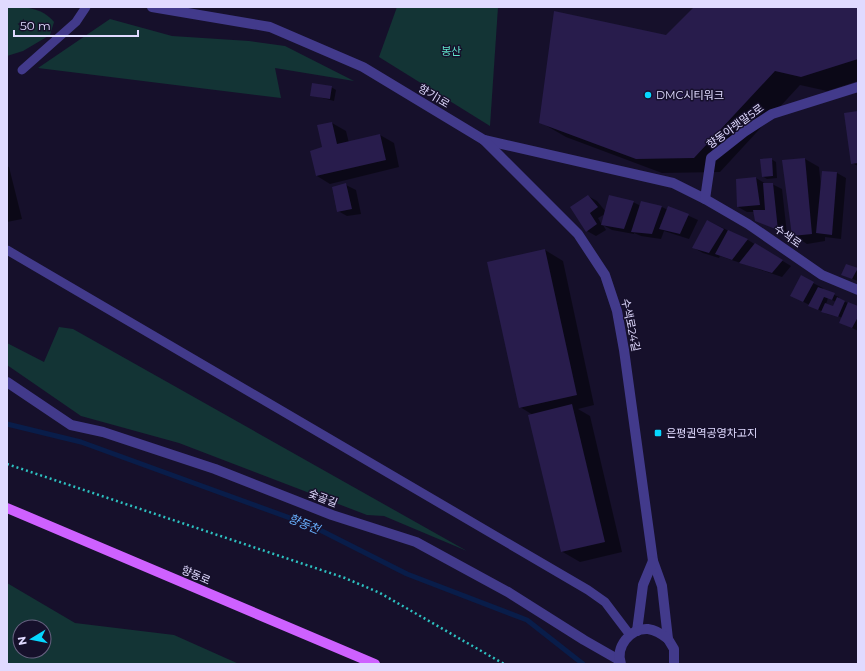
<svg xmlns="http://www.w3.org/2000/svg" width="865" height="671" viewBox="0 0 865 671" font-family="Montserrat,'Noto Sans KR',sans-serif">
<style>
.green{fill:#133435;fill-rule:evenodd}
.shadow{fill:#0007;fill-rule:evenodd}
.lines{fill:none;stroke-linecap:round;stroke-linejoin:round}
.stream{stroke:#091d4a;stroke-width:5}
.building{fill:#281c4c}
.path{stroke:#2dc0c0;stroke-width:2.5;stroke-dasharray:2 3;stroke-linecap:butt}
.service{stroke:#423a8b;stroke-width:9}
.minor{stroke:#423a8b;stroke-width:10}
.primary{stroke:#ce61ff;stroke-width:10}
.poi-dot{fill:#06d7ff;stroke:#16102b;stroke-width:1.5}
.labels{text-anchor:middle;stroke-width:3;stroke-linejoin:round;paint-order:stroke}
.park-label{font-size:11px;fill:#61e4cb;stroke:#16102b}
.poi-label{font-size:11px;fill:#e0daff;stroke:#16102b;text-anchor:start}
.street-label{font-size:11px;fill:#e0daff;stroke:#16102b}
.water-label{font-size:12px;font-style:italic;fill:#68b0ff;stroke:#16102b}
</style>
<rect width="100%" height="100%" fill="#16102b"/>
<g class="green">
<path d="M7,7C26,7 41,7 54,22L50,35L23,51L7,56Z"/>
<polygon points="397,7 498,7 490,126 379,57"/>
<polygon points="110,19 172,36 249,41 285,46 354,81 275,68 281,98 38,68"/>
<polygon points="59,327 73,329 467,551 384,516 367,515 179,443 81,416 7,365 7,343 44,362"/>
<path d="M7,583L75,623L174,635L239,664H7ZM20,627H44V651H20Z"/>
</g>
<g class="shadow">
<polygon points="695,7 858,7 858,81 827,91 800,85 720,172 662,173 566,137 540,122 667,36"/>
<polygon points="331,87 336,90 334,101 311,95"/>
<polygon points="858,112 858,166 852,163"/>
<polygon points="332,123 346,131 349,143 380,135 394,143 399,167 330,184 317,176"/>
<polygon points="771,159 776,162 777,178 767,179 762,176"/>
<polygon points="805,159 819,167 821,187 823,172 837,173 846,178 841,239 825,237 825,241 807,244 793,235"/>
<polygon points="7,166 9,167 22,219 7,222"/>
<polygon points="756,178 766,184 772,184 782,189 787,234 756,220 754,212 747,212 738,207"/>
<polygon points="346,185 356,190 361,214 347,216 338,211"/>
<path d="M588,196L597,201L606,212L633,202L641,206L642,202L662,207L668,210L669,207L698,220L689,239L664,231L661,239L641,236L634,233V234L612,230L603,225L606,230L596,236L587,231ZM605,214L602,225L598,218Z"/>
<polygon points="708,221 748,240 791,266 782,277 720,256 719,258 703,253 694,248"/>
<polygon points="545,250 563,261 594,405 578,409 590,416 622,552 580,562 561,551 533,415 520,407"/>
<polygon points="846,265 858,269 858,281 842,275"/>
<path d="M813,283L823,288L822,290L839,297L838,299L858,307V331L841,322L842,318L834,314L833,315L835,316L827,314L792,296ZM828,298L836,302L834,308L826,304Z"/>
</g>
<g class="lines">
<polyline class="stream" points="7,424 81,442 312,526 407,574 527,620 583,664"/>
</g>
<g class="building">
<polygon points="694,7 858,7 858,59 801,77 775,71 694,158 636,159 539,123 554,11 666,35"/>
<polygon points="312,83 332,86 330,99 310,96"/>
<polygon points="858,111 858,163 851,164 844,113"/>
<polygon points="332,122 337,144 380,134 386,160 316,176 310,151 322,147 317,125"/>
<polygon points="772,158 773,176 762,177 760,159"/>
<polygon points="805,158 812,234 792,236 782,160"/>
<polygon points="822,171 837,172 832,235 816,233"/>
<polygon points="756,177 760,205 737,207 736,179"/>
<polygon points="346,183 352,209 337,212 332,187"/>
<polygon points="763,183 773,183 778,230 755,221 753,210 765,210"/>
<polygon points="588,195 598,207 590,213 597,224 586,232 570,207"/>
<polygon points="609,195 634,201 624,229 601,225"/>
<polygon points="641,201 662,206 652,234 631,232"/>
<polygon points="668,206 689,214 680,234 659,229"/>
<polygon points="707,220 724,229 709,253 692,248"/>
<polygon points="728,230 748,239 732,260 715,254"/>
<polygon points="755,243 783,260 772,273 739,263"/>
<polygon points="545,249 577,395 519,408 487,262"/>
<polygon points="846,264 858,268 852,279 841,275"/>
<polygon points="801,275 814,282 803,302 790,296"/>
<polygon points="818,287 835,293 832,300 824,297 818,310 808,306"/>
<polygon points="837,297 845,301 838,317 821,312 825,303 833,306"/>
<polygon points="848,302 858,306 858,317 852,328 839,323"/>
<polygon points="572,404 605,542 561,552 528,415"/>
</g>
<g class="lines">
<polyline class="path" points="7,464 345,578 380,593 504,664"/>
<g class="service">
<polyline points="22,70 76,22 86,7"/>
<polyline points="7,250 588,590 605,602 630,635"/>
</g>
<g class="minor">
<polyline points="152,7 270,27 363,67 484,140 673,183 705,199 748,224 822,275 858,290"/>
<polyline points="484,140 578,234 605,275 617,311 624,350 653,561 662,586 668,639 674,649 674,664"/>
<polyline points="705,199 711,158 744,132 772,114 858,87"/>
<polyline points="7,382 71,425 103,432 215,469 332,515 416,542 508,592 584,640 619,660"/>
<polyline points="637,631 643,585 653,561"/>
<path d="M621,664C615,647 630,628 648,629C656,630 662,634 668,639"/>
</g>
<polyline class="primary" points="7,508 375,664"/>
</g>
<g class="poi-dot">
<circle cx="648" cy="95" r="4"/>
<rect x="654" y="429" width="8" height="8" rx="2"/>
</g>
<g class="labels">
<g class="park-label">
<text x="451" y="55">봉산</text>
</g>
<g class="poi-label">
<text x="656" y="99">DMC시티워크</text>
<text x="666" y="437">은평권역공영차고지</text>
</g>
<g class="street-label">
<text transform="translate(434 96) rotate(31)" y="4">향기1로</text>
<text transform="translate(735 126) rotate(-36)" y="4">향동아랫말5로</text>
<text transform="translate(788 236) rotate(35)" y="4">수색로</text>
<text transform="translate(631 325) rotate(78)" y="4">수색로24길</text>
<text transform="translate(323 498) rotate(21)" y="4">숯골길</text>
<text transform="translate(196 575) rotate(23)" y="4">향동로</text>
</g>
<g class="water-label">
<text transform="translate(304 524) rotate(22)" y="4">향동천</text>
</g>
</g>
<rect width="865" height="671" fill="none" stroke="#e0daff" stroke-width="16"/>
<g transform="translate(32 639) rotate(260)"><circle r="19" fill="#16102b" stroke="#676180"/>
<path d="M0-3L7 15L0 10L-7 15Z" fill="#06d7ff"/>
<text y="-6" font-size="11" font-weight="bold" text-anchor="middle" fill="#e0daff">N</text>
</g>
<path d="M14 30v6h124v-6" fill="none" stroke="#e0daff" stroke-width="2"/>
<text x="20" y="30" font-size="12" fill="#e0daff" stroke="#16102b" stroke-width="3" paint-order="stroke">50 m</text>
</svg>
